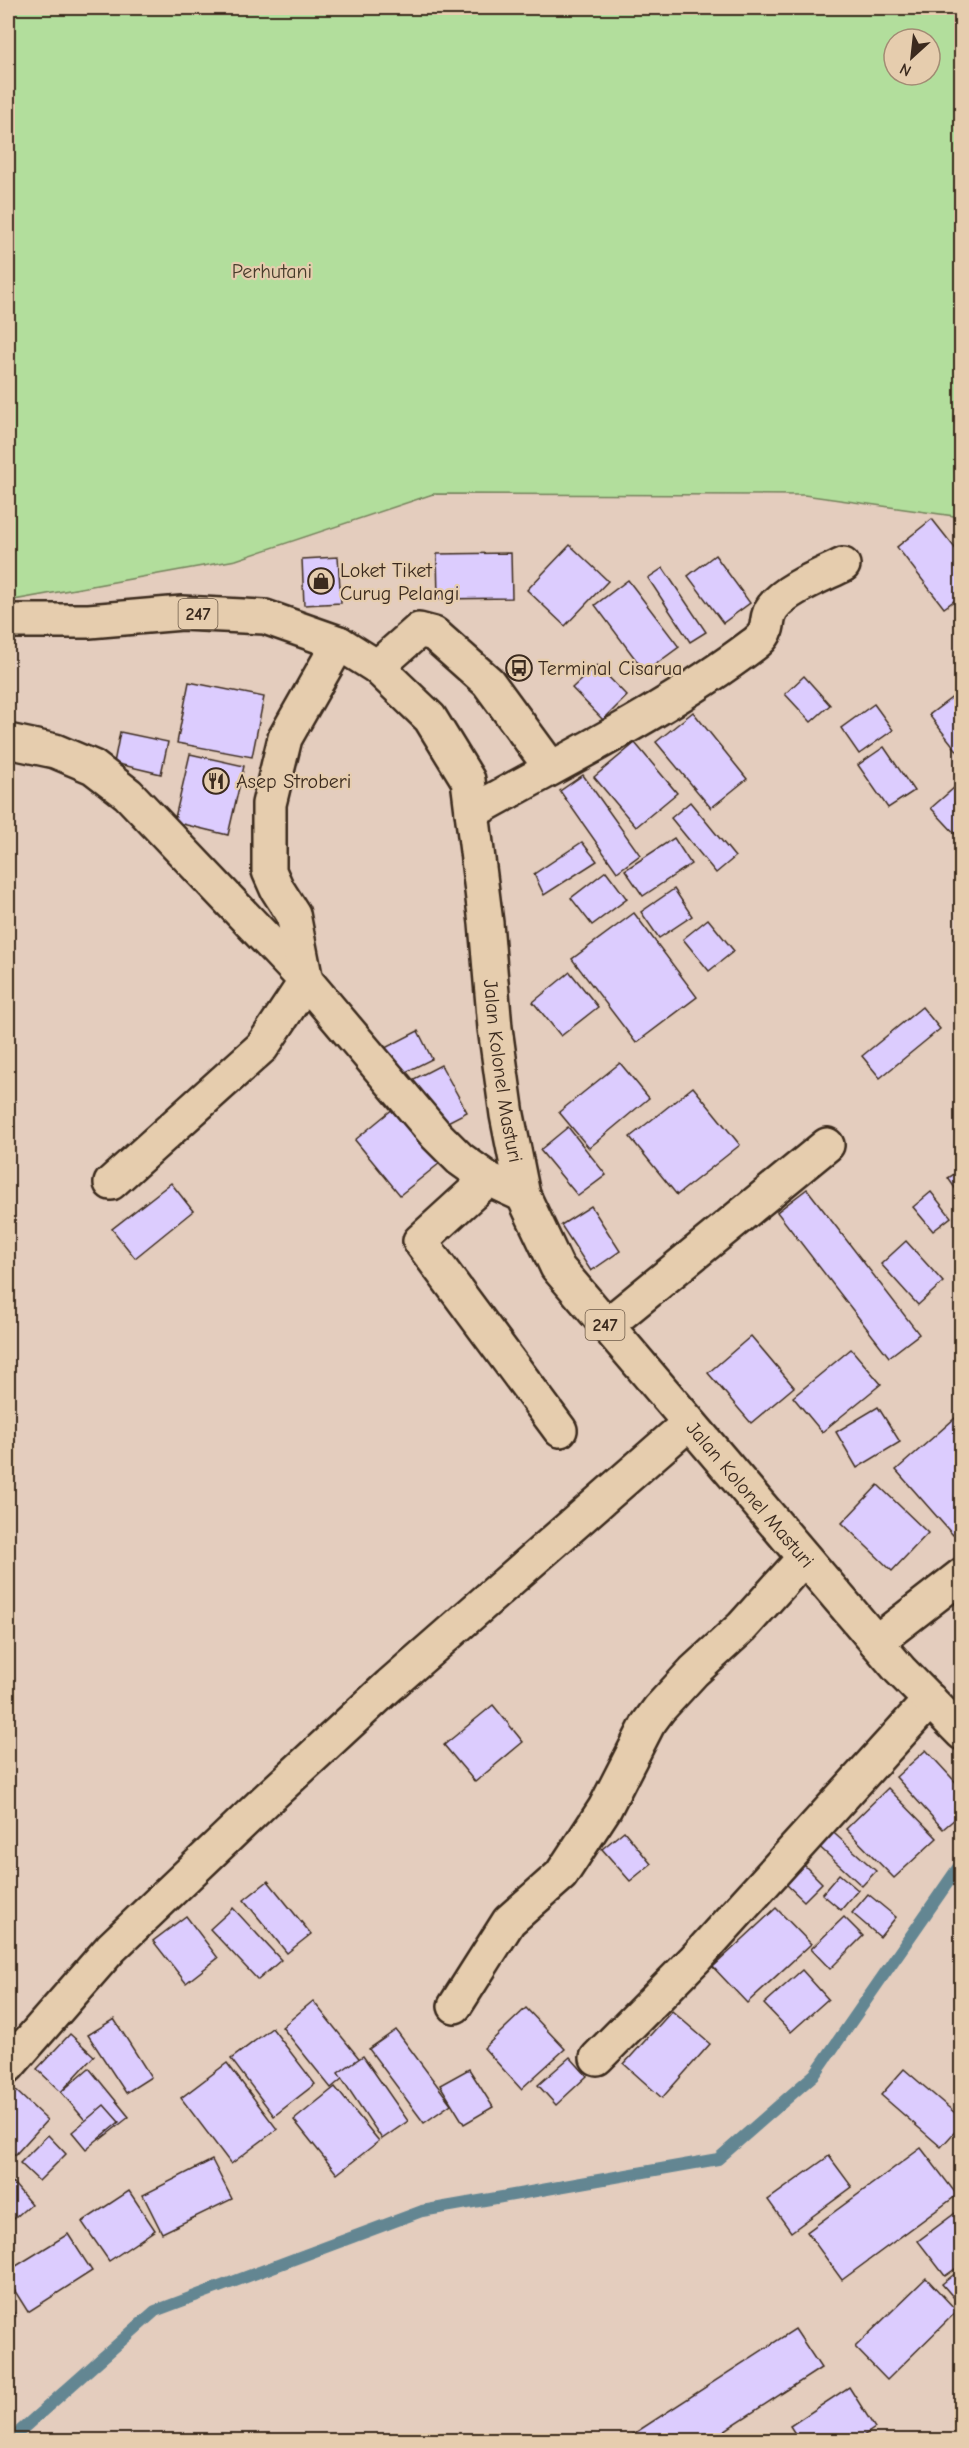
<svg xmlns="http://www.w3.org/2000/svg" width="969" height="2448" viewBox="0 0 969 2448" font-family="'Comic Neue',sans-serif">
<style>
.green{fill:#b2de9c;stroke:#76845d;stroke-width:1.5;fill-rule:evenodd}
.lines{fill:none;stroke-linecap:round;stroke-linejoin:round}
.stream{stroke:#648692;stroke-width:12}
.building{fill:#dcccfe;stroke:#3b2a1e;stroke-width:1.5}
.minor-casing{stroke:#3b2a1e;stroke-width:38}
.major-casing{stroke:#3b2a1e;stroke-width:38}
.minor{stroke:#e6cdae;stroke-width:33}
.major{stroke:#e6cdae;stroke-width:33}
.labels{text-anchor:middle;stroke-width:4.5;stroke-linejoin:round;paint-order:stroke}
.shield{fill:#e6cdae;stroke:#6e5b49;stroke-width:1.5}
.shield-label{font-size:18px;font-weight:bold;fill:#3b2a1e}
.park-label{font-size:20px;fill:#473c2b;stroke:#e6cdae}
.poi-label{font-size:20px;fill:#3b2a1e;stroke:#e6cdae;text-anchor:start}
.street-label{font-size:20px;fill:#3b2a1e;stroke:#e6cdae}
</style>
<rect width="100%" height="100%" fill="#e4cdbe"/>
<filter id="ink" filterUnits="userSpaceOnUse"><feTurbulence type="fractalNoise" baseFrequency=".0167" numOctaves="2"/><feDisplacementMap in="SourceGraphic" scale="12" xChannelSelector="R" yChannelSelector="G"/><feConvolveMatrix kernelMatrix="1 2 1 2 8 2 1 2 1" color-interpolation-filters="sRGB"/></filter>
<g filter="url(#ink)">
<path class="green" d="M8,8H961V530L954,516L804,495L433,494L236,560L8,601ZM894,39H930V75H894Z"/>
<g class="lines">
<polyline class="stream" points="10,2440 155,2311 422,2211 718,2159 815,2074 962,1862"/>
</g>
<g class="building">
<polygon points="932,519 962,557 962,595 944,608 897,547"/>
<polygon points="570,545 608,581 565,626 527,590"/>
<polygon points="511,553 512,598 438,599 437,554"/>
<polygon points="715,555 750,603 723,623 688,576"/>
<polygon points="338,557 341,603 304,605 302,559"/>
<polygon points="663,568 706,632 690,642 648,578"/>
<polygon points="628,580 679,647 645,672 595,605"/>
<polygon points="597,665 627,696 603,720 572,688"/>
<polygon points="804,676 830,705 811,722 785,694"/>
<polygon points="189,682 264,697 252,757 177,743"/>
<polygon points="962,690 962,757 929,715"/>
<polygon points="874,704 893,730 859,754 841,728"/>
<polygon points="693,712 747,779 711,808 656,742"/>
<polygon points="120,732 168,742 161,774 114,763"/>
<polygon points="635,743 677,793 636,827 594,777"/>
<polygon points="884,747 914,791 888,808 858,765"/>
<polygon points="190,754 244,766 228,835 174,822"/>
<polygon points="583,775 640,855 617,872 560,791"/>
<polygon points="962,781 962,838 960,839 931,808"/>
<polygon points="690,802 735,857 716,873 671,818"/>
<polygon points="674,838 691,864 643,896 625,870"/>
<polygon points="582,842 597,861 544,895 534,874"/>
<polygon points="606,871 627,899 592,925 571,898"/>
<polygon points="674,889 692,916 659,938 641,912"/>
<polygon points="634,913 697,997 636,1043 572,959"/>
<polygon points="708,919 734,951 709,971 683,939"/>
<polygon points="570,972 598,1007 561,1036 533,1002"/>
<polygon points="922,1007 940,1029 880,1078 862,1056"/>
<polygon points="418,1031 432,1059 400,1075 385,1048"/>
<polygon points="620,1063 649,1098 589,1148 559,1112"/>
<polygon points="441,1065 467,1112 436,1128 412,1080"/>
<polygon points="693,1087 740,1145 677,1195 630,1137"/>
<polygon points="394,1108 440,1163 400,1195 355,1140"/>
<polygon points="568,1127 606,1175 578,1196 540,1150"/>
<polygon points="962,1169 962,1198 948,1178"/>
<polygon points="171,1183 193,1211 135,1258 112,1229"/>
<polygon points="807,1189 919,1334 889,1357 777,1212"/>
<polygon points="931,1192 951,1217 933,1231 913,1207"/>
<polygon points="591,1206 620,1251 591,1271 561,1225"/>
<polygon points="906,1241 943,1282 918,1305 881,1264"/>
<polygon points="751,1336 794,1387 751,1423 708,1373"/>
<polygon points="851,1349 881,1384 822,1432 793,1397"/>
<polygon points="878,1407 900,1442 857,1468 836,1432"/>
<polygon points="962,1412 962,1528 953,1535 896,1470"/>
<polygon points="878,1485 928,1533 892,1571 842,1523"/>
<polygon points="493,1705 523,1742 475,1782 444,1745"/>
<polygon points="926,1750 962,1789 962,1813 943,1829 896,1777"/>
<polygon points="888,1788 937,1838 894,1878 846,1829"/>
<polygon points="826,1826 876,1871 862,1886 813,1841"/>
<polygon points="624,1831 651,1864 630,1881 602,1849"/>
<polygon points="804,1865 822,1883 804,1901 785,1883"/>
<polygon points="839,1874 858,1890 841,1910 822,1894"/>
<polygon points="268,1881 311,1934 287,1953 244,1900"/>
<polygon points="868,1894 896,1917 880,1937 852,1913"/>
<polygon points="233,1908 281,1960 258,1980 210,1929"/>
<polygon points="776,1908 811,1944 747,2003 713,1967"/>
<polygon points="186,1916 218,1958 186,1983 153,1941"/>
<polygon points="844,1917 863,1936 830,1969 811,1949"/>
<polygon points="802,1970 828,1999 791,2032 764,2004"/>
<polygon points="313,2001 362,2062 331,2088 282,2027"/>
<polygon points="526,2008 565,2049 521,2089 484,2048"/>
<polygon points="672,2011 710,2044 662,2098 624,2064"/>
<polygon points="114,2019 151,2077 126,2093 88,2035"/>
<polygon points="272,2028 315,2084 274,2116 231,2059"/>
<polygon points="396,2030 451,2104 424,2123 369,2049"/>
<polygon points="70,2034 94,2056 61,2092 37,2069"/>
<polygon points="363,2056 408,2121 382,2139 338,2073"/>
<polygon points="570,2057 587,2076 556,2105 538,2085"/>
<polygon points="227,2063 277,2129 231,2164 181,2098"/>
<polygon points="89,2068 129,2117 101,2139 61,2092"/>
<polygon points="469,2069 493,2107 464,2124 440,2085"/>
<polygon points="904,2069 962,2119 962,2124 941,2147 881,2095"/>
<polygon points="12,2087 47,2120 15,2155 8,2147 8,2092"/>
<polygon points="335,2087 379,2141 337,2174 294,2120"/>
<polygon points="104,2105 119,2122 86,2149 72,2132"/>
<polygon points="48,2135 66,2154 39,2181 20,2163"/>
<polygon points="921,2148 957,2195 842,2280 807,2232"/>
<polygon points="962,2155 962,2169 955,2163"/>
<polygon points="829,2156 852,2187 791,2232 768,2200"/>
<polygon points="212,2160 232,2199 162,2233 143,2195"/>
<polygon points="8,2177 31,2204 8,2224"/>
<polygon points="129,2191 155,2230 109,2261 82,2222"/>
<polygon points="962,2208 962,2264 945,2276 918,2241"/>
<polygon points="68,2234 92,2271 28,2312 8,2280 8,2271"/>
<polygon points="962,2268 962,2307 942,2284"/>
<polygon points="926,2278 957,2311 887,2380 855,2347"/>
<polygon points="8,2305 16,2316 8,2323"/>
<polygon points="795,2329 821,2368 710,2440 624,2440"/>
<polygon points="849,2387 875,2428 857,2440 799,2440 790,2426"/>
</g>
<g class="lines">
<g class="minor-casing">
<g id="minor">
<polyline points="377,667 419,630 434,634 488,682 551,768"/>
<polyline points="8,741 55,751 93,767 128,794 306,981 436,1135 460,1159 488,1179 523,1195"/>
<path d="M472,812C566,759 666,711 753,645C775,629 762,621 773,607C786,589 823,575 843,565"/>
<polyline points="488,1179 420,1241 560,1430"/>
<polyline points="111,1183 262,1047 306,981 293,914 277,889 269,871 269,804 285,738 339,643"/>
<polyline points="606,1326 827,1145"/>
<polyline points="876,1642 962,1575"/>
<polyline points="455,2006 509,1921 561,1875 605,1808 648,1724 659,1709 694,1671 742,1627 804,1558"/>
<polyline points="597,2058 695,1959 930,1700"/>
<polyline points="8,2066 111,1948 265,1801 390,1685 689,1423"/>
</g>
</g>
<g class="major-casing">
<g id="major">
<path id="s1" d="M8,621H89L182,613L265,617L339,643L377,667L430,718L468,780L486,923L495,1028L507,1115L523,1195L557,1267L900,1670L962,1733"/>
</g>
</g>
<use href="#minor" class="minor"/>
<use href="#major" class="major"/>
</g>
</g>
<defs>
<g id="shop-ring" transform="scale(1.35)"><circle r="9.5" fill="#e6cdae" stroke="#3b2a1e" stroke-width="1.5"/><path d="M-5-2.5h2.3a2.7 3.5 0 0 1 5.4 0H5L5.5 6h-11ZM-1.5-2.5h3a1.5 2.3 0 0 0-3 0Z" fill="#3b2a1e"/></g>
<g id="bus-ring" transform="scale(1.35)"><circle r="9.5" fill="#e6cdae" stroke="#3b2a1e" stroke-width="1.5"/><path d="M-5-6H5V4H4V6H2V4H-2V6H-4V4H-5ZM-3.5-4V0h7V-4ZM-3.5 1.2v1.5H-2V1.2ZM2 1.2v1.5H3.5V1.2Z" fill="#3b2a1e"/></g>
<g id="restaurant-ring" transform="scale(1.35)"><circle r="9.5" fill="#e6cdae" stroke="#3b2a1e" stroke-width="1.5"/><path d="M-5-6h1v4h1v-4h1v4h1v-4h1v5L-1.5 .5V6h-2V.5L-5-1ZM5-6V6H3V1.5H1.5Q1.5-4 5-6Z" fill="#3b2a1e"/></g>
</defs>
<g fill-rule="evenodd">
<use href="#shop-ring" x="321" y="581"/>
<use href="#bus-ring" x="519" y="668"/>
<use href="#restaurant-ring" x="216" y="781"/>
</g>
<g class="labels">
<g class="shield">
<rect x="178.5" y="599" width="39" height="30" rx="4.5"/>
<rect x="585.5" y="1310" width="39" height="30" rx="4.5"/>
</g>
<g class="shield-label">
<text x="198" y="620">247</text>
<text x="605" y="1331">247</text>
</g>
<g class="park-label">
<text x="272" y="278">Perhutani</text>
</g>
<g class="poi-label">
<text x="340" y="577">Loket Tiket<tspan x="340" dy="23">Curug Pelangi</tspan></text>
<text x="538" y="675">Terminal Cisarua</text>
<text x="236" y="788">Asep Stroberi</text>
</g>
<g class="street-label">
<text dy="7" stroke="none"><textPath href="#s1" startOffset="820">Jalan Kolonel Masturi</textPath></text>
<text dy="7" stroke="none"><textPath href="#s1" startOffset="1324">Jalan Kolonel Masturi</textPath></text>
</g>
</g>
<rect width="969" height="2448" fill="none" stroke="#e6cdae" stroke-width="30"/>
<rect x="15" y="15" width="939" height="2418" fill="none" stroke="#3b2a1e" stroke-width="2" filter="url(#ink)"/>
<g transform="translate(912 57) rotate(207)"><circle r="28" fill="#e6cdae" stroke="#a28c74" stroke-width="1.5"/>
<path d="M0-4.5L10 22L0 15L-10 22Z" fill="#3b2a1e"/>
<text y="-9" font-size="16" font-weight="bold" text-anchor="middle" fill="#3b2a1e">N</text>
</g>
</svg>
